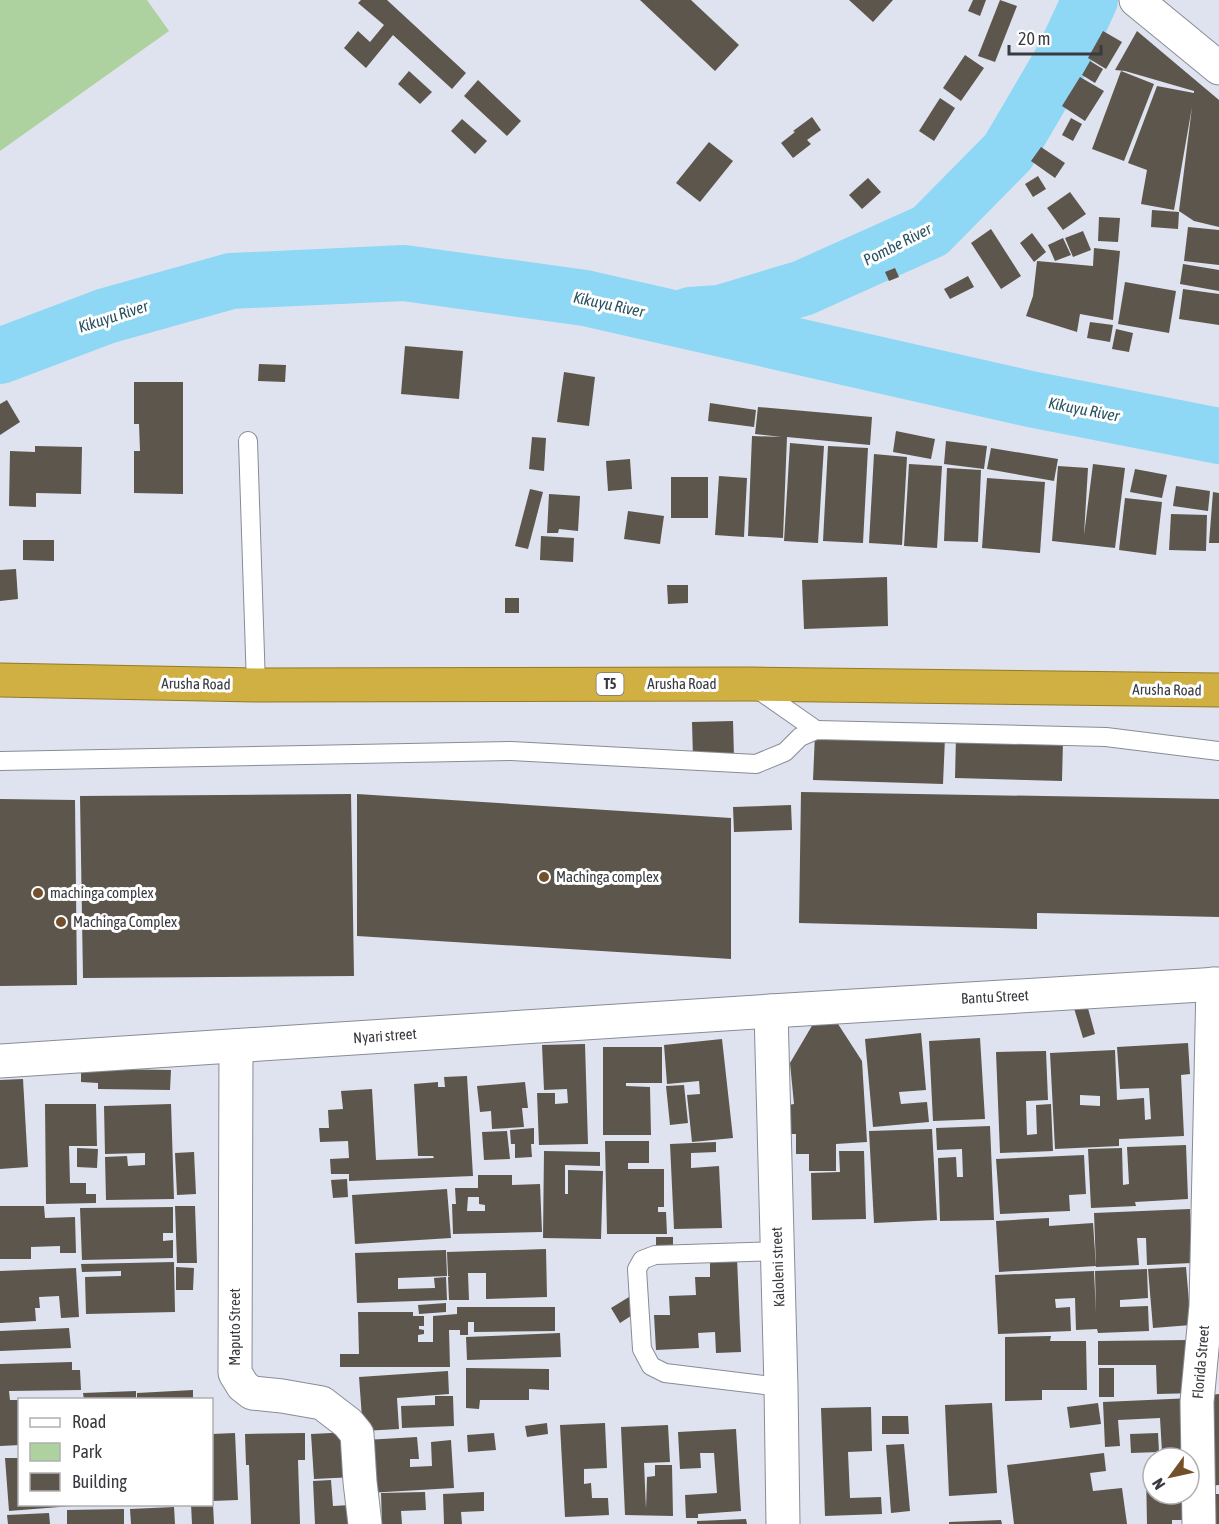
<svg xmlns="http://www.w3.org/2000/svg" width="1219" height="1524" viewBox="0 0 1219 1524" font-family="'Asap Condensed',sans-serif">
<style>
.green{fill:#aed29f}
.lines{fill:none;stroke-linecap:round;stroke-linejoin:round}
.river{stroke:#8fd8f5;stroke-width:56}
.building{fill:#5c564d;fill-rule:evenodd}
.service-casing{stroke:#888c96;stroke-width:20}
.minor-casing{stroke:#888c96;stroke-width:35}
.secondary-casing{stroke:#888c96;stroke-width:35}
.trunk-casing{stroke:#947a23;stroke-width:35}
.service{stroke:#fff;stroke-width:18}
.minor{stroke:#fff;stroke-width:33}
.secondary{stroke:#fff;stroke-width:33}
.trunk{stroke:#d0b043;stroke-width:33}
.poi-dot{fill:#74502a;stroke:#fff;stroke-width:2}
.labels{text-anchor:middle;stroke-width:6;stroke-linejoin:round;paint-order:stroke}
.shield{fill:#fff;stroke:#747579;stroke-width:1.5}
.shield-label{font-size:14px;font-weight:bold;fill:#393a3f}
.street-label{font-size:15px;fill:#393a3f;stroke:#fff}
.poi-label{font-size:15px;fill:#393a3f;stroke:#fff;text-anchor:start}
.water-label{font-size:16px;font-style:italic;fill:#295363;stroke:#fff}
</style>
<rect width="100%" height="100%" fill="#dfe3ef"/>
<polygon class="green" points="0,0 147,0 169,31 0,151"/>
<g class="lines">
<g class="river">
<polyline points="690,315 720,313 803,288 930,231 1008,152 1063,58 1090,0"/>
<polyline points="0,356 106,316 231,281 404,273 585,298 1030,399 1219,436"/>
</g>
</g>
<g class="building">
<polygon points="361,0 387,0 466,73 452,89 393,35 366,68 344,48 358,31 370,42 384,25 358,3"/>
<polygon points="640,0 691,0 739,45 715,71"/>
<polygon points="849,0 893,0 873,22"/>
<polygon points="973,0 986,0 980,16 968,11"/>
<polygon points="1000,0 1017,6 995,62 978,56"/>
<polygon points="1103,31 1122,42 1106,69 1088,58"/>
<polygon points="1137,31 1219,100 1219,227 1194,221 1179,211 1192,107 1174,210 1141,204 1147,170 1128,163 1157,86 1194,93 1194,91 1125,71 1115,70"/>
<polygon points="965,55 984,68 961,101 943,88"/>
<polygon points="1090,61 1103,69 1095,83 1082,75"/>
<polygon points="409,71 432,92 420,104 398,84"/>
<polygon points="1121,71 1154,84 1124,161 1092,149"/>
<polygon points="1080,77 1104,91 1085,121 1062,106"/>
<polygon points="478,80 521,121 507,136 464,96"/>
<polygon points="940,98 955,108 934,141 919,131"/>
<polygon points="812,117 821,130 807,140 811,144 793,158 781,143 795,132 793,131"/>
<polygon points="1071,118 1082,124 1073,141 1062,135"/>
<polygon points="462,119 487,141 475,154 451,131"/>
<polygon points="709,142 733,161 700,202 676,183"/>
<polygon points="1041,147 1065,163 1055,178 1031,161"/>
<polygon points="1038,176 1046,189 1033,197 1025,184"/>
<polygon points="868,178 881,192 862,209 849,195"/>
<polygon points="1070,192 1086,214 1063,230 1047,208"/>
<polygon points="1152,210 1179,212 1178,229 1151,227"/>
<polygon points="1099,217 1120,218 1118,242 1098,241"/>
<polygon points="1188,227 1219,230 1219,265 1184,261"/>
<polygon points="991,229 1021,276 1001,289 971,243"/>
<polygon points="1083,231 1091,250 1073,257 1065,238"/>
<polygon points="1032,233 1046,252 1034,262 1020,243"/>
<polygon points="1063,238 1071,255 1055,261 1048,245"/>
<polygon points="1094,248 1120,251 1113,320 1080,314 1077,332 1026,316 1033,296 1037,261 1093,266"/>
<polygon points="1183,264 1219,270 1219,291 1180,284"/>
<polygon points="895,268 899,277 889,281 885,272"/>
<polygon points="968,276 974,287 950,299 944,289"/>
<polygon points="1125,282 1176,291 1169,333 1118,324"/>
<polygon points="1183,289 1219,294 1219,325 1179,319"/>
<polygon points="1090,322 1113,325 1110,342 1087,338"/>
<polygon points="1116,329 1133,333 1129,352 1112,349"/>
<polygon points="405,346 463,351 459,399 401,394"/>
<polygon points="259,364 286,365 285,382 258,381"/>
<polygon points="564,372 595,377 589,426 557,422"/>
<polygon points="134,382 183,382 183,494 134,493 134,451 140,451 139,424 134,424"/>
<polygon points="7,400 20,422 0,435 0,404"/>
<polygon points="710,403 756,410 754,427 708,421"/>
<polygon points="758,407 872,417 870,445 787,437 783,538 748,536 752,436 782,437 755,434"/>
<polygon points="896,431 935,439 931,459 893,452"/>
<polygon points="532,437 546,438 544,471 529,469"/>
<polygon points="946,441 987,446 984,469 944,464"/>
<polygon points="790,443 824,446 818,543 784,541"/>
<polygon points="35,446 82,447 81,494 36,493 36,507 9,506 10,451 35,452"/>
<polygon points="828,446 868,448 863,543 823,541"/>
<polygon points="991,448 1058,459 1054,481 987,469"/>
<polygon points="874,454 907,457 902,545 869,543"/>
<polygon points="630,459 632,489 608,491 606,461"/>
<polygon points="909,464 942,466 937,548 904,546"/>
<polygon points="1093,464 1125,468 1115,548 1052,541 1058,466 1088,468 1084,535"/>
<polygon points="947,468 981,470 978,542 944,541"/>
<polygon points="1135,469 1167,475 1162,498 1130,492"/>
<polygon points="719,476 747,478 744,537 715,535"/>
<rect x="671" y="477" width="37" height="41"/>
<polygon points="987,478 1045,482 1040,553 982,548"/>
<polygon points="1176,486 1210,491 1208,511 1173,506"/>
<polygon points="530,489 543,492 528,549 515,546"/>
<polygon points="1213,492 1219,493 1219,543 1209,543"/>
<polygon points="549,494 580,496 578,531 559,529 558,533 547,533"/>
<polygon points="1125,498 1162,502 1156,555 1119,550"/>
<polygon points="628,511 664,516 660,544 624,539"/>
<polygon points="1171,514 1207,515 1206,551 1169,550"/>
<polygon points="541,536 574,538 573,562 540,560"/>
<polygon points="23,540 54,540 54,561 23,560"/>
<polygon points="16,569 18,599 0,601 0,570"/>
<polygon points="887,577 888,626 804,629 802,580"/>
<polygon points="667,585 688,585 688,603 668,604"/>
<rect x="505" y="598" width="14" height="15"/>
<polygon points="733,721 734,757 693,758 692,722"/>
<polygon points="815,734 945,738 943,784 813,780"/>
<polygon points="956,737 1063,740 1062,781 955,778"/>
<polygon points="801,792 1219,799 1219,917 1037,913 1037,929 799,923"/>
<polygon points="351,794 354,976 83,978 80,796"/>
<polygon points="357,794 731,818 731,959 357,936"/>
<polygon points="0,799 75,800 77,985 0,986"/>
<polygon points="791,805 792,830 734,832 733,807"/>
<polygon points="1086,1001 1095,1034 1083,1038 1073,1005"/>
<polygon points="813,1024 838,1024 862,1061 867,1142 836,1144 836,1171 809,1171 809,1154 796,1154 796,1134 785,1134 783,1106 794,1104 790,1063"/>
<polygon points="921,1033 926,1090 899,1092 901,1104 927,1102 929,1122 873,1127 865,1039"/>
<polygon points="980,1038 985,1119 933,1121 929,1041"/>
<polygon points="722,1039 733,1138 692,1142 687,1095 700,1094 699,1081 667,1084 664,1045"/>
<path d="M1188,1043L1190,1074L1181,1075L1184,1136L1119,1139V1146L1055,1149L1050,1053L1115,1050L1117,1100L1144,1098L1145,1120L1151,1119L1149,1088L1120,1089L1117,1047ZM1080,1095L1100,1096V1106L1080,1105Z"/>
<polygon points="585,1044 588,1144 539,1145 537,1093 555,1093 555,1104 568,1103 567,1089 544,1090 542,1045"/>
<polygon points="603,1047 662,1047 662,1083 626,1083 626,1086 650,1087 651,1135 603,1135"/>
<polygon points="1046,1051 1048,1100 1026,1101 1027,1135 1037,1134 1036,1105 1051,1104 1053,1151 1000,1153 996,1052"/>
<polygon points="81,1065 98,1069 171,1070 170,1090 98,1089 98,1083 81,1082"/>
<polygon points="467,1076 473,1176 349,1181 349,1174 331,1174 330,1159 349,1158 348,1141 320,1142 319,1128 329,1128 328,1110 343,1109 341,1091 372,1089 376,1160 434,1158 433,1156 418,1156 414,1084 438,1082 438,1087 445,1087 444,1077"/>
<polygon points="23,1079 28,1167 0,1169 0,1080"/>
<polygon points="525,1082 528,1108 522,1108 524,1127 492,1129 491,1111 480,1112 477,1086"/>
<polygon points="684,1085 688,1123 670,1125 666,1086"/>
<polygon points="45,1104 96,1104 97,1146 69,1146 70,1183 86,1183 86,1194 96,1194 96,1203 46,1204"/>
<polygon points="171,1104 174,1199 106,1200 105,1157 127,1156 128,1166 145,1165 145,1153 105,1154 104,1106"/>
<polygon points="990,1126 994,1220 940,1221 938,1158 956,1157 957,1177 963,1177 962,1149 937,1150 936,1128"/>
<polygon points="534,1128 534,1144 531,1144 532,1157 515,1158 515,1144 511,1144 510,1130"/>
<polygon points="932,1129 937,1220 874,1223 869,1131"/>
<polygon points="507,1131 510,1159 484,1160 482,1132"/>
<polygon points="605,1141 649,1141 649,1163 628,1163 628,1169 664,1169 664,1207 658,1207 658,1212 666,1212 667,1234 607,1234"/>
<polygon points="716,1142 716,1152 691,1153 691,1168 719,1166 722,1228 674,1229 670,1144"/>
<polygon points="1186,1145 1188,1199 1135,1202 1136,1206 1091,1208 1088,1149 1122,1148 1123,1185 1129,1184 1127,1147"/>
<polygon points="77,1148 98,1149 97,1168 77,1167"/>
<polygon points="544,1151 600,1152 600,1166 565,1165 565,1194 568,1194 568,1170 603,1171 601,1239 543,1238"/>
<polygon points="839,1151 864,1151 866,1219 812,1220 811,1173 840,1172"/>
<polygon points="194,1152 196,1194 177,1195 175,1153"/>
<polygon points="1084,1155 1086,1194 1069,1195 1070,1211 1000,1214 996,1159"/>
<path d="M478,1175H512V1185L540,1184L542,1232L453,1234L452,1204H456L455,1188H478ZM468,1197H479V1204L485,1205V1211H467Z"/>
<polygon points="347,1179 348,1197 333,1198 331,1180"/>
<polygon points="447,1189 451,1238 355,1244 352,1195"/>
<polygon points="0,1206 44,1206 45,1218 75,1217 76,1253 60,1253 60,1246 31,1247 31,1259 0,1259"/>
<polygon points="175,1206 195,1206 197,1263 177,1263"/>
<polygon points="173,1207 173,1233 163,1233 163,1241 173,1240 173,1258 82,1260 80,1208"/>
<polygon points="1190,1209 1192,1263 1147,1265 1146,1238 1137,1238 1139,1265 1096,1267 1094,1213"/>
<polygon points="1049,1218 1049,1226 1093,1223 1096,1266 999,1272 996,1221"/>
<rect x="656" y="1237" width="17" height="13"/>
<polygon points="546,1249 547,1297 486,1299 486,1273 468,1273 469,1300 449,1300 448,1277 450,1277 448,1276 447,1252"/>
<polygon points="446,1250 447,1276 398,1278 398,1289 435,1288 434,1278 446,1277 447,1300 357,1303 355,1253"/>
<polygon points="737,1258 741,1352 716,1353 715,1332 698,1333 699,1348 656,1350 654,1315 670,1315 669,1296 696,1295 695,1277 710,1277 710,1259"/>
<polygon points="174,1262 175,1312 86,1314 85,1277 121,1276 121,1271 82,1272 81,1264"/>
<polygon points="176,1267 194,1268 193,1290 176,1290"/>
<polygon points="1186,1267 1191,1325 1153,1328 1148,1269"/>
<polygon points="76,1268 79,1317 61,1318 59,1296 39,1297 40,1308 35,1308 36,1321 0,1323 0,1271"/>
<polygon points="1147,1269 1148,1298 1120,1300 1120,1307 1148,1306 1149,1331 1098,1333 1097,1329 1076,1330 1075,1298 1055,1299 1056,1308 1070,1307 1071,1331 998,1334 995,1275 1094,1271 1096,1313 1095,1271"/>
<polygon points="629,1297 637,1312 620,1323 611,1308"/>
<polygon points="446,1303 446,1312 419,1314 418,1305"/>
<polygon points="457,1307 555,1307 555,1331 474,1332 474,1322 468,1322 468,1335 460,1335 460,1330 449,1330 450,1367 340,1367 340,1354 359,1354 358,1312 413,1312 413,1316 424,1316 424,1326 419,1326 419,1329 424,1330 424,1334 418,1335 418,1342 433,1342 433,1316 457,1314"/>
<polygon points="69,1328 71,1348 0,1351 0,1331"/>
<polygon points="560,1333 561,1357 467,1360 466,1337"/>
<polygon points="1051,1336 1050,1341 1086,1341 1087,1390 1042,1390 1042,1400 1005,1401 1005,1337"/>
<polygon points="1191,1340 1197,1393 1157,1394 1156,1365 1098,1365 1098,1341"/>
<polygon points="72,1362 72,1370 80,1370 81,1390 9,1391 10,1400 20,1400 20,1445 0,1446 0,1364"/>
<polygon points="466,1368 549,1369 549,1390 529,1389 529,1400 480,1400 479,1409 466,1408"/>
<rect x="1099" y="1368" width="15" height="29"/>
<polygon points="448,1371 449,1394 397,1398 399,1429 363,1431 359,1377"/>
<polygon points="193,1390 193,1400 137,1400 137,1393"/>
<polygon points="136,1391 136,1400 84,1400 83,1393"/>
<polygon points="1219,1394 1219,1485 1208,1486 1199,1396"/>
<polygon points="435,1396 453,1396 454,1426 402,1428 401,1406 435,1405"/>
<polygon points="1193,1398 1196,1450 1162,1452 1160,1418 1118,1420 1120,1446 1105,1447 1103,1402"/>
<polygon points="992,1403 997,1493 949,1496 945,1405"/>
<polygon points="1098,1403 1101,1424 1070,1428 1067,1407"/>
<polygon points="871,1407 872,1451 848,1452 850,1498 881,1497 882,1514 825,1516 821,1408"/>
<polygon points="882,1416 908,1416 909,1434 882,1434"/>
<polygon points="547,1423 548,1434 527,1437 525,1426"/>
<polygon points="605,1423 607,1468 584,1469 584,1484 591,1483 592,1498 608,1498 609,1515 565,1517 560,1425"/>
<polygon points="668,1425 670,1462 644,1463 646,1509 647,1477 655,1476 655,1465 672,1465 673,1516 625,1515 621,1427"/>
<polygon points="736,1429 741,1511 698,1514 698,1518 686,1518 685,1495 717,1493 714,1453 700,1453 701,1468 680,1469 678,1432"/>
<polygon points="352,1432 355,1477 314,1479 311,1434"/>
<polygon points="235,1433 238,1500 212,1501 212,1434"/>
<polygon points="305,1433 305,1460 298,1460 300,1524 251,1524 249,1465 246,1465 245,1434"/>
<polygon points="494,1433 496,1450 468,1452 467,1435"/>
<polygon points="1158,1433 1159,1452 1131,1453 1130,1434"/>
<polygon points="417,1437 419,1459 410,1459 410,1467 432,1466 431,1442 451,1440 454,1488 368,1493 365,1440"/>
<polygon points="904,1444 910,1511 891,1513 886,1445"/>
<polygon points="1104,1453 1106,1471 1090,1473 1093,1491 1122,1488 1127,1524 1014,1524 1007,1465"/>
<polygon points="5,1458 20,1458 20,1504 72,1504 72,1506 9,1511"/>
<polygon points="1153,1471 1153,1494 1190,1494 1191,1520 1172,1520 1172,1524 1147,1524 1146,1472"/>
<polygon points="331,1480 333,1506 351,1505 352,1524 315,1524 313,1481"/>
<polygon points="425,1492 426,1510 401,1511 402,1524 382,1524 381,1493"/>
<polygon points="484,1492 484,1511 461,1512 462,1524 444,1524 443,1494"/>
<polygon points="1210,1494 1219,1494 1219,1524 1212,1524"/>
<polygon points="191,1504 213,1504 214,1524 192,1524"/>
<polygon points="174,1507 175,1524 131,1524 130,1509"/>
<polygon points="124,1509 124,1524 67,1524 67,1510"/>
<polygon points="49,1513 50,1524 8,1524 7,1515"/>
<polygon points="746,1519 747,1524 697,1524 697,1521"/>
<polygon points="1001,1520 1002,1524 949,1524 949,1522"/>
</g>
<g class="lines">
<g class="service-casing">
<g id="service">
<polyline points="248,441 256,685"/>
<polyline points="753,686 816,730"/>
<polyline points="0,761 511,751 756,764 785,752 800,737 816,730 1106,737 1219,751"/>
<polyline points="778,1251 655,1255 642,1260 637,1269 642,1349 651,1366 665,1373 781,1387"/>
</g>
</g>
<g class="minor-casing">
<g id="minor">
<polyline points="771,1011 781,1387 783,1524"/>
<polyline points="236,1046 235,1373 243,1386 252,1393 282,1396 322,1403 348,1423 357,1434 360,1482 365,1524"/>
<polyline points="0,1061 771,1011 1219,984"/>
<polyline points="1199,1524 1197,1402 1206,1306 1213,984"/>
</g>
</g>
<g class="secondary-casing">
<polyline id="secondary" points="1136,0 1219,68"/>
</g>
<g class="trunk-casing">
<polyline id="trunk" points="0,680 256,685 751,684 1219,690"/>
</g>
<use href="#service" class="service"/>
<use href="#minor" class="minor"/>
<use href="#secondary" class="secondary"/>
<use href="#trunk" class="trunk"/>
</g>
<g class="poi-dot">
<circle cx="544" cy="877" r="6"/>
<circle cx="38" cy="893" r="6"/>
<circle cx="61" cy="922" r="6"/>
</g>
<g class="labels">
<rect class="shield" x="596.5" y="673" width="27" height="22" rx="4.5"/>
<g class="shield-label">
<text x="610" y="689">T5</text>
</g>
<g class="street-label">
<text transform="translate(196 684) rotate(1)" y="5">Arusha Road</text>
<text x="682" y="689">Arusha Road</text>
<text transform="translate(1167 690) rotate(1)" y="5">Arusha Road</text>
<text transform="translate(995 997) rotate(-3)" y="5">Bantu Street</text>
<text transform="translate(385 1036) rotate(-4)" y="5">Nyari street</text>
<text transform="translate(778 1267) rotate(-92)" y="5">Kaloleni street</text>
<text transform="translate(235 1327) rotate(-90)" y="5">Maputo Street</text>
<text transform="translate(1201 1362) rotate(-85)" y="5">Florida Street</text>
</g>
<g class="poi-label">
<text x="556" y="882">Machinga complex</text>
<text x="50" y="898">machinga complex</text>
<text x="73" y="927">Machinga Complex</text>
</g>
<g class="water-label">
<text transform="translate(897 244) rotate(-27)" y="6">Pombe River</text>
<text transform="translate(609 304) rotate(12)" y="6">Kikuyu River</text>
<text transform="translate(113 316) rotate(-18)" y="6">Kikuyu River</text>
<text transform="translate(1084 409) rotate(11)" y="6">Kikuyu River</text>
</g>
</g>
<rect x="18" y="1398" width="195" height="108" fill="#ffffff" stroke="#b0b0b2" stroke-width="1.5"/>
<rect x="30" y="1418" width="30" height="9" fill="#ffffff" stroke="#b0b0b2" stroke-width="1.5"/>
<text x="72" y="1428" font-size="18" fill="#393a3f">Road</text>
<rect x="30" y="1443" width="30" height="18" fill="#aed29f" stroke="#b0b0b2" stroke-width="1.5"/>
<text x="72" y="1458" font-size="18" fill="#393a3f">Park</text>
<rect x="30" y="1473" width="30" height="18" fill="#5c564d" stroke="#b0b0b2" stroke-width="1.5"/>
<text x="72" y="1488" font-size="18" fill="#393a3f">Building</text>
<g transform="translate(1171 1476) rotate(237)"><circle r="28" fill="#ffffff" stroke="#b0b0b2" stroke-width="1.5"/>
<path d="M0-4.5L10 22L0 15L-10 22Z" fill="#74502a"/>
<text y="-9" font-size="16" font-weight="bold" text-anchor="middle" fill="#393a3f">N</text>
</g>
<path d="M1009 45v9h92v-9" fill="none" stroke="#393a3f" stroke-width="3"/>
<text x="1018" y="45" font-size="18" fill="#393a3f" stroke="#ffffff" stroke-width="4.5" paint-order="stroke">20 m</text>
</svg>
